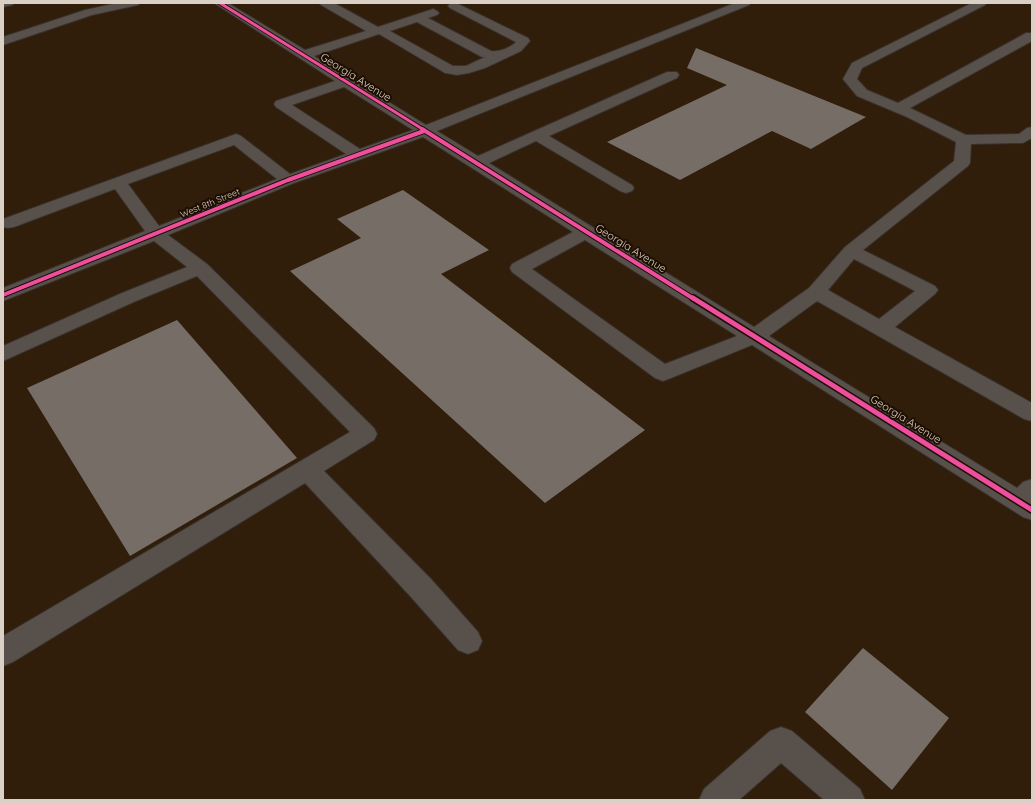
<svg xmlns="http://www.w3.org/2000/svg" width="1035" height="803" viewBox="0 0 1035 803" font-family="Quicksand,sans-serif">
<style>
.built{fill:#301d0a}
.building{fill:#756d66}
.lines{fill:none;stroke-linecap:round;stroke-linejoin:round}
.minor-casing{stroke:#38312c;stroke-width:2}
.minor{fill:#58504a;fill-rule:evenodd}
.cycleway-far2-casing{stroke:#1d0e02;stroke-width:4.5}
.cycleway-far1-casing{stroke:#1d0e02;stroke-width:6}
.cycleway-casing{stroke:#1d0e02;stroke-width:8}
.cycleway-far2{stroke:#ef4d9e;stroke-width:3}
.cycleway-far1{stroke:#ef4d9e;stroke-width:4}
.cycleway{stroke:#ef4d9e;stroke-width:5}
.labels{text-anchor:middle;stroke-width:4;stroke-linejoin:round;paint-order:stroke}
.far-street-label{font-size:9px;fill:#dbd0c6;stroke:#1d0e02}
.street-label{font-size:11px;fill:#dbd0c6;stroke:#1d0e02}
</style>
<rect width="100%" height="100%" fill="#201810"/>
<rect class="built" x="3" y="3" width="1029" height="797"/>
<g class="building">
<polygon points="696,48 866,117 811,149 772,131 680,180 607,142 727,85 687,68"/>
<polygon points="403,190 489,250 441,274 645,430 545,503 290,271 361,238 337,219"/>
<polygon points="177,320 297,458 130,556 27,388"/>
<polygon points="863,648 949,718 892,790 805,712"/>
</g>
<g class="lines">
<g class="minor-casing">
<g id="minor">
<polygon points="3,3 14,3 12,5 3,7"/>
<polygon points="117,3 140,3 138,5 92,15 3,45 3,37 85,10"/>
<path d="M214,3H228L305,50L366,31L321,5L319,3H334L378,27L433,9L437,11L439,13L437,15L428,18L491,51C499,52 510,48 516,42L450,8L448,6L450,4L456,3L528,38L530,41L521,51L485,68L469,73L457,75L445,73L379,34L314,56L426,125L735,3H751L749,5L437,131L478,156L667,72H677L679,75L677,78L549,136L632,185L634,188L632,191L626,193L620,191L536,141L489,163L754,327L809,288L845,247L954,161L956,142L907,117L857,96L843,79L852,63L972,3H987L985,5L862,68L857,79L867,90L898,103L1026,33H1032V41L910,108L966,135L1019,134L1027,128L1032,127V138L1023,143L971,144L970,163L968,166L863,250L935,286L938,290L935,294L895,327L1032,403V421L1024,419L817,301L769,336L1017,488L1023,482L1032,479V520L1023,517L752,345L671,378L663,381L655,378L512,272L510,268L512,264L573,232L423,137L294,183L168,235L207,264L374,428L377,434L374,440L324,471L431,579L478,632L482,641L478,650L468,654L458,650L411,597L305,483L13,662L3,666V636L350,432L197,276L136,301L3,361V346L122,293L187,267L154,241L3,301V288L145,231L115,189L14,227L8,228L3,227V219L236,134L241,136L290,174L346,154L276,107L274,104L276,101L335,81ZM417,22L482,57H485L466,66H453L390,31ZM344,87L413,130L360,149L292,105ZM234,145L277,179L159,226L128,184ZM585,240L737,336L665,364L532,269ZM854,259L915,291L879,319L828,290Z"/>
<polygon points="781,727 792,731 860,789 865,800 824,800 781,763 739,800 699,800 704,789 770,731"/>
</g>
</g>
<use href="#minor" class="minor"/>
<g class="cycleway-far2-casing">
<polyline id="cycleway-far2" points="220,3 424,130"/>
</g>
<g class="cycleway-far1-casing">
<g id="cycleway-far1">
<polyline points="422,129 694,299"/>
<polyline points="3,295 288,180 424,131"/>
</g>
</g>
<g class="cycleway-casing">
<polyline id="cycleway" points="693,298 1032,510"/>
</g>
<use href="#cycleway-far2" class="cycleway-far2"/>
<use href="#cycleway-far1" class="cycleway-far1"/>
<use href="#cycleway" class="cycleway"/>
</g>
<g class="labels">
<g class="far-street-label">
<text transform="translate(210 203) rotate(-22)" y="3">West 8th Street</text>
</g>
<g class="street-label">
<text transform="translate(356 77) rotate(32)" y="4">Georgia Avenue</text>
<text transform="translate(631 248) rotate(32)" y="4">Georgia Avenue</text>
<text transform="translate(906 419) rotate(32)" y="4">Georgia Avenue</text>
</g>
</g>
<rect width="1035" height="803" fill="none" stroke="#dbd0c6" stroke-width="8"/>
</svg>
